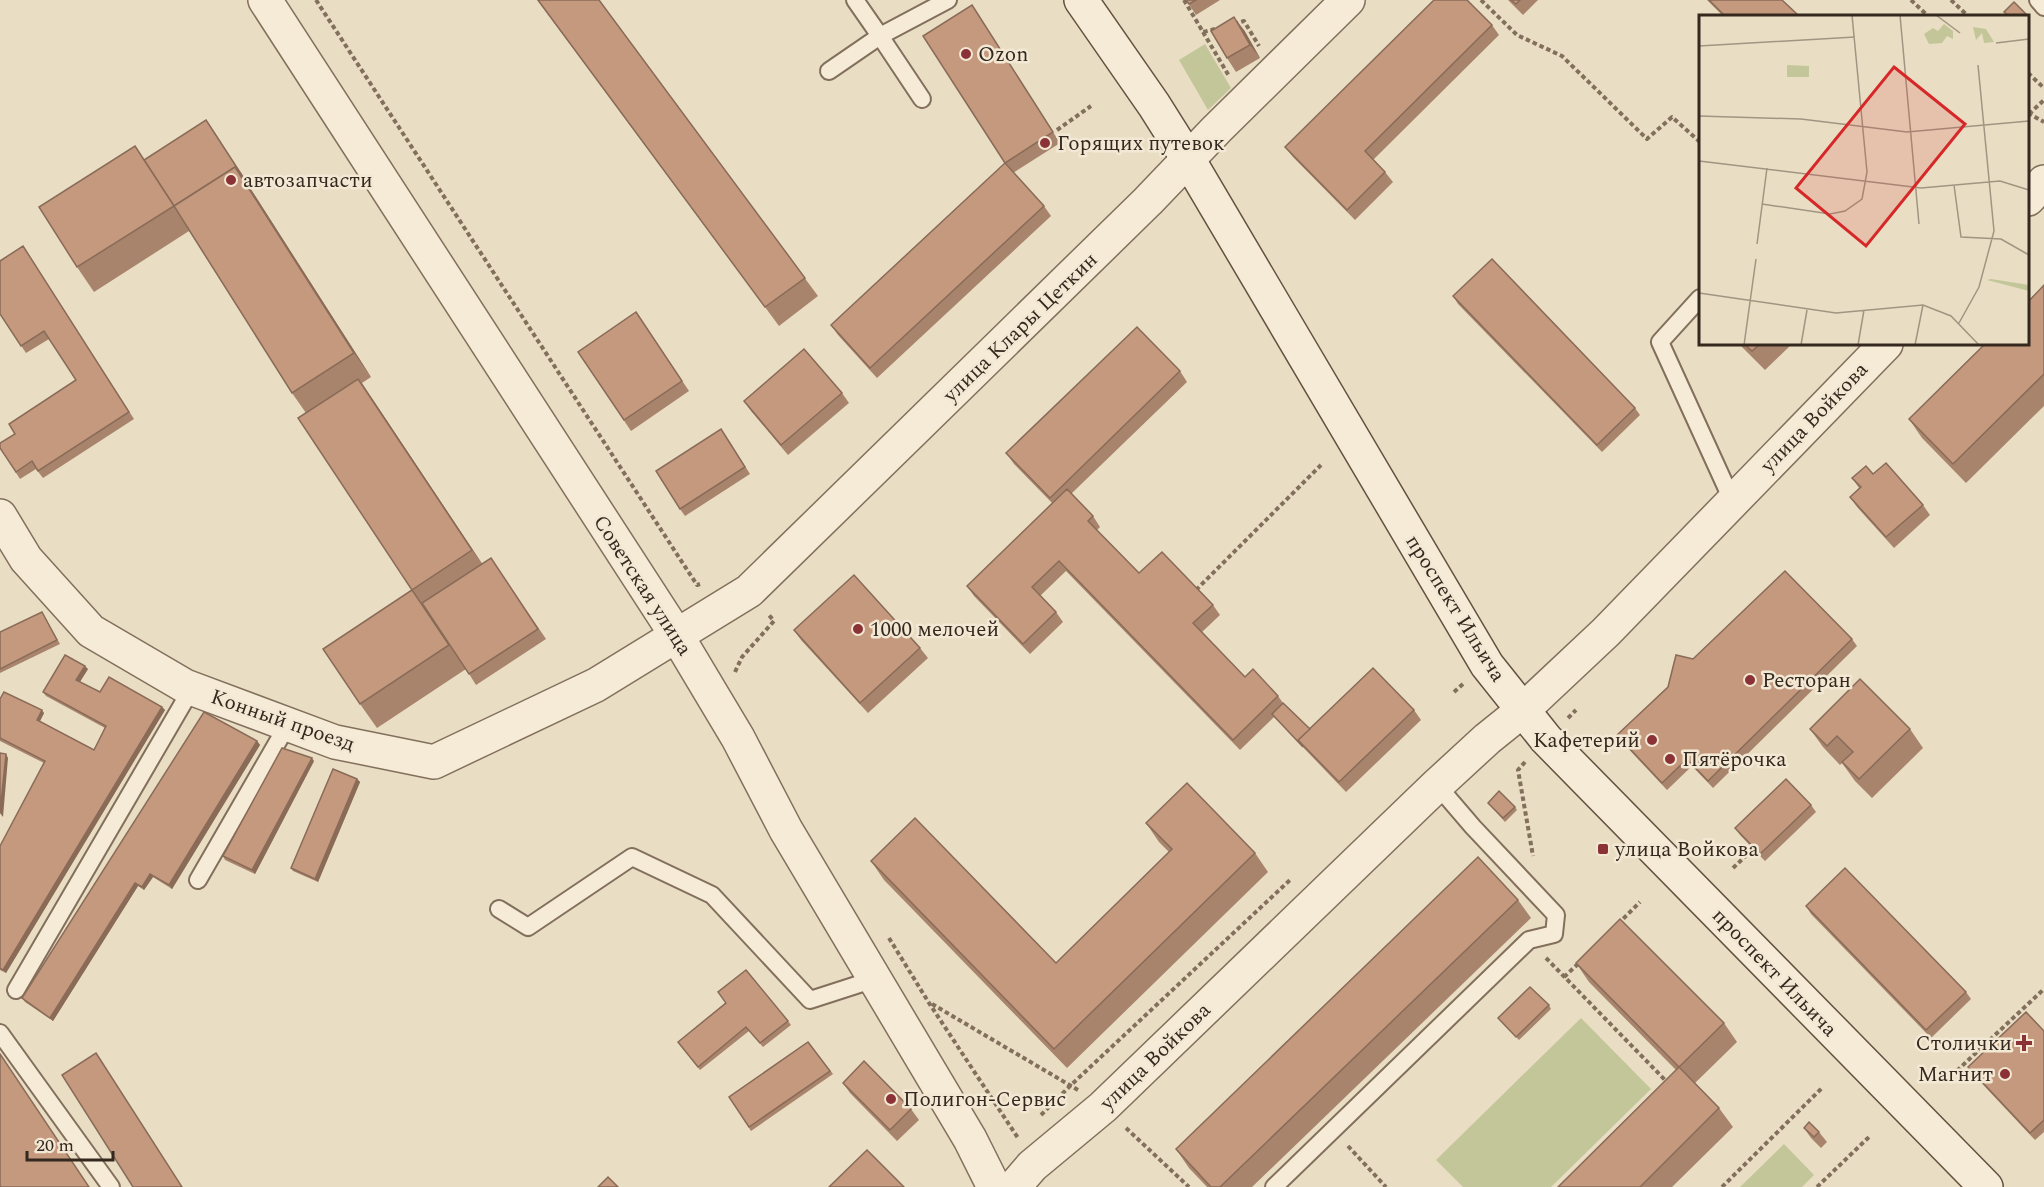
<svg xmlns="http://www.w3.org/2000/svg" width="2044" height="1187" viewBox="0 0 2044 1187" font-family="Spectral,serif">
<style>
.green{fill:#c3c699}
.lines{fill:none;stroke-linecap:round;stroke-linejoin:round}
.lane-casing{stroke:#826f5c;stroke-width:20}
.street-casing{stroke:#826f5c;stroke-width:36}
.secondary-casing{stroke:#645140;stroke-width:36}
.path{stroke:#826f5c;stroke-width:4;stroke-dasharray:4.5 3;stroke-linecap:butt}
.lane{stroke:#f5ebd7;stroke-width:16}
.street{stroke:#f5ebd7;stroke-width:33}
.secondary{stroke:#f5ebd7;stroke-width:33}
.wall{fill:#a9846c}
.shaded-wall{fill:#896b58}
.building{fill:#c4997e;stroke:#896b58;stroke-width:1.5}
.poi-dot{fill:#8b3236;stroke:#f2e8d3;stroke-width:2}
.labels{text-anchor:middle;stroke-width:5;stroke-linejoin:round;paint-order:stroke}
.poi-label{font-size:21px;fill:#34281f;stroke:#f2e8d3;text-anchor:start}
.street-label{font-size:21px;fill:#34281f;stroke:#f2e8d3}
.inset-road{fill:none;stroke:#a19582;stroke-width:1.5}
.view{fill:#d62828;fill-opacity:0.15;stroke:#d62828;stroke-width:3}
.inset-edge{fill:none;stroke:#34281f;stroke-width:3}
</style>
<rect width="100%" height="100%" fill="#e9ddc4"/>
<g class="green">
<polygon points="1205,44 1231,88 1208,110 1179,60"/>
<polygon points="1581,1018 1651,1089 1551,1187 1463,1187 1436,1160"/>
<polygon points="1784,1144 1814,1175 1802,1187 1740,1187"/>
</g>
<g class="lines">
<g class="lane-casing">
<g id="lane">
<polyline points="855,0 880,36 948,0"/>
<polyline points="2038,0 2044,7"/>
<polyline points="829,71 880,36 922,99"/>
<polyline points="1700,298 1660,342 1732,500"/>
<polyline points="198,880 288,724"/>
<polyline points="499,909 528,927 632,857 712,895 810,1000 875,979"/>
<polyline points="16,990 192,688"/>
<polyline points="0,1033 111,1187"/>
<polyline points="1274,1187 1529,940 1554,934 1556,915 1473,827 1437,785"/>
</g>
</g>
<g class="street-casing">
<g id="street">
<polyline points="265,0 677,636 738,738 786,830 970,1139 994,1187"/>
<polyline points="2028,199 2044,182"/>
<polyline points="0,516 26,559 91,631 185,686 335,742 434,762 596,685 749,591 1148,201 1217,129 1348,0"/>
<polyline points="1014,1187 1032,1166 1103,1107 1437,785 1487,739 1523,710 1606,632 1886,344"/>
</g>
</g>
<g class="secondary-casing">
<polyline id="secondary" points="1081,0 1154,105 1188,159 1487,665 1546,739 1986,1187"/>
</g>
<g class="path">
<polyline points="316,0 697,585 700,584"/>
<polyline points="1184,0 1203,32 1215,29"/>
<polyline points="1481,0 1517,35 1562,56 1647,139 1672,117 1700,142"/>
<polyline points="1911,0 1928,16"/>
<polyline points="1951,0 1968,16"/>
<polyline points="1234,24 1244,21 1259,46"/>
<polyline points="1203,32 1229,76"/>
<polyline points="2028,73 2044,88"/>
<polyline points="2028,113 2044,122"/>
<polyline points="2029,114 2044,100"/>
<polyline points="1057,130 1091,106"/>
<polyline points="1196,590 1321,465"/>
<polyline points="735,672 742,657 774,621 768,614"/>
<polyline points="1454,692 1463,684"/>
<polyline points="1568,718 1576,710"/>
<polyline points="1525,762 1518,770 1533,856"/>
<polyline points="1733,868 1753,849"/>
<polyline points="1618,924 1640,902"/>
<polyline points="889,938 929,1003 1018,1138"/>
<polyline points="1546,958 1667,1082 1665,1084"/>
<polyline points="1564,977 1579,963"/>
<polyline points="932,1004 1078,1090"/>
<polyline points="1946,1081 2044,989"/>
<polyline points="1041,1115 1071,1085 1290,880"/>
<polyline points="1126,1128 1189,1187"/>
<polyline points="1348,1146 1386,1187"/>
<polyline points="1722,1187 1823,1087"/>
<polyline points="1817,1187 1870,1136"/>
</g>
<use href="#lane" class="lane"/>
<use href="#street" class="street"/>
<use href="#secondary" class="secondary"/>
</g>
<g class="wall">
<polygon points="537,0 599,0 818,296 779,326"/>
<polygon points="1186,0 1220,0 1196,15"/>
<polygon points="1508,0 1538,0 1523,15"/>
<polygon points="1707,0 1782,0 1799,16 1723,16"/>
<polygon points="972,5 1060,143 1013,173 1044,206 1051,216 877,378 838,335 831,325 1005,163"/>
<polygon points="1492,25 1499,35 1373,160 1385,172 1393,182 1355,220 1293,157 1285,147"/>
<polygon points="1244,30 1260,58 1236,72 1227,58"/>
<polygon points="213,130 371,377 362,383 482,564 491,558 546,639 476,685 466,669 377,728 360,704 412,590 306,413 292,393 189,231 94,292 77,267"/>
<polygon points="23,246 134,419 43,478 36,469 20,479 0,448 76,380 49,339 26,353 0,314"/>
<polygon points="2044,285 2044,406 1966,483 1922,438 1909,419"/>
<polygon points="1453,296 1635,408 1640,415 1602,452 1458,304"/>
<polygon points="636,312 689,391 631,431 578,352"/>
<polygon points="1739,344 1792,344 1765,370"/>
<polygon points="1180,371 1187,382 1071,494 1093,516 1100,527 1097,530 1139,573 1213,605 1220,615 1202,632 1245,677 1278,696 1283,703 1310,729 1414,710 1421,720 1346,792 1274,717 1240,750 1066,571 1040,596 1056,612 1063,622 1030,654 974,596 967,586 1052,503 1014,464 1006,453"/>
<polygon points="842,393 849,403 788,455 751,411 744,401"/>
<polygon points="726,436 750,474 685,516 680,509"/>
<polygon points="1873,474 1923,505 1930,515 1894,548 1857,507 1850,497 1859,488 1852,478"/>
<polygon points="42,612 60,644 0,673 0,632"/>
<polygon points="794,630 920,648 928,658 868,713 801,640"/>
<polygon points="1852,639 1857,646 1713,788 1692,766 1667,790 1622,742 1617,735 1668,687 1693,659"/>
<polygon points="88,669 80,682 100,692 162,707 165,710 6,973 0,970 0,846 44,763 0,741 0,699 44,713 40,721 94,750 105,728 46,696 43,692"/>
<polygon points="1810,729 1910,729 1923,748 1872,798 1855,781 1842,763 1840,765 1823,747"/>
<polygon points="257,741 260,745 172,889 153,877 144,890 138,886 53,1021 25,1002 22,998"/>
<polygon points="314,761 255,874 225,860 223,856"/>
<polygon points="357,779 360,782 318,882 293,871 291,868"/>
<polygon points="1488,803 1515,807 1517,810 1505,822"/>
<polygon points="1811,805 1816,812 1765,861 1740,835 1735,828"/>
<polygon points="1146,823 1255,853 1268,872 1067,1068 884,880 871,861 1056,963 1169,852 1159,842"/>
<polygon points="1518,900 1531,918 1252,1187 1207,1187 1189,1168 1176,1149"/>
<polygon points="1806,906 1966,992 1971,999 1931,1038 1811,914"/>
<polygon points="1576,963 1724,1023 1737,1042 1695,1083 1719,1108 1733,1127 1672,1187 1558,1187 1676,1070 1589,982"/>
<polygon points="725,1003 788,1021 791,1025 763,1047 749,1031 700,1070 678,1042"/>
<polygon points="1549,1005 1551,1009 1519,1040 1498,1018"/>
<polygon points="2044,1031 2044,1132 2035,1140 1973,1074 1968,1067"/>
<polygon points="808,1042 833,1074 751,1131 729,1097"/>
<polygon points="843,1083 911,1109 919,1120 897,1141 850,1093"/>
<polygon points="1804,1128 1819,1132 1827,1142 1821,1148 1811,1138"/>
</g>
<g class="shaded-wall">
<polygon points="1234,17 1244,30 1260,58 1250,45"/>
<polygon points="206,120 213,130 371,377 354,353"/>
<polygon points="358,379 375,403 489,574 472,550"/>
<polygon points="85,666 88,669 79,683 76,680"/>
<polygon points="162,707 165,710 6,973 3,970"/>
<polygon points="42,710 44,713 39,723 37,720"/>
<polygon points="257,741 260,745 172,889 169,885"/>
<polygon points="6,754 8,758 3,817 0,813"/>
<polygon points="312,758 314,761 255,874 252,870"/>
<polygon points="357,779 360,782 318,882 315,879"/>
<polygon points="150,874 153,877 144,890 142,887"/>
<polygon points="135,883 138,886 53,1021 50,1018"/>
</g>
<g class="building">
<polygon points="538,0 599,0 805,278 765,307"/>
<polygon points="1186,0 1196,0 1189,4"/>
<polygon points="1434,0 1467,0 1492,25 1365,151 1385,172 1347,210 1285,147"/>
<polygon points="1511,0 1520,0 1516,4"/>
<polygon points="1709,0 1782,0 1799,16 1725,16"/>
<polygon points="2014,2 2027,15 2026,16 2009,16 2004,12"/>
<polygon points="972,5 1053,132 1005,163 1044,206 870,368 831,325 1005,163 923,36"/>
<polygon points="1234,17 1250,45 1227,58 1211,31"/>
<polygon points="206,120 245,180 235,167 174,206 144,160"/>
<polygon points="135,146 174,206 77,267 39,207"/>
<polygon points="235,167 354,353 292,393 174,206"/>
<polygon points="23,246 129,412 38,471 32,461 16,472 0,448 0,443 15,434 9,424 76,380 44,331 21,346 0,314 0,261"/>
<polygon points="1492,259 1635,408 1597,445 1453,296"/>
<polygon points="2044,285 2044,374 1953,464 1909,419 1985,344 2028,344 2028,302"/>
<polygon points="636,312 682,381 624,420 578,352"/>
<polygon points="1137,327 1180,371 1050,498 1006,453"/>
<polygon points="1744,344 1760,344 1752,351"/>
<polygon points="804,349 842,393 781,445 744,401"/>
<polygon points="358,379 472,550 412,590 449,645 360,704 323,649 412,590 298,418"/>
<polygon points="721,429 745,467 680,509 656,471"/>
<polygon points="1886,463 1923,505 1886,537 1850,497 1861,487 1852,478 1866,466 1873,474"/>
<polygon points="1067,489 1093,516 1088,521 1139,573 1162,552 1213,605 1193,623 1245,677 1253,669 1278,696 1233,740 1059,561 1032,587 1056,612 1023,644 967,586"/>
<polygon points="491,558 538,629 469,674 422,603"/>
<polygon points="1785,571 1852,639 1708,781 1687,759 1662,783 1617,735 1668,687 1676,655 1693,659"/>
<polygon points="854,575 920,648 860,703 794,630"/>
<polygon points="42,612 57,640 0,669 0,632"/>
<polygon points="65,655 85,666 76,680 100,692 109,677 162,707 3,970 0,968 0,846 45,761 0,738 0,699 4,692 42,710 37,720 94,750 106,726 43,692"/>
<polygon points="1373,668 1414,710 1339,782 1298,740"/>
<polygon points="1860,679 1910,729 1859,779 1842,762 1853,752 1837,736 1827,746 1810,729"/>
<polygon points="1283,703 1310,729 1298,740 1303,747 1272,714"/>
<polygon points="204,712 257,741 169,885 150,874 142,887 135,883 50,1018 22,998"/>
<polygon points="282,748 312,758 252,870 223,856"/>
<polygon points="0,753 6,754 0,813"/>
<polygon points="333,769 357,779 315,879 291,868"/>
<polygon points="1786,779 1811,805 1760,854 1735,828"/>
<polygon points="1187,783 1255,853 1054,1049 871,861 915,818 1056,963 1172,849 1146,823"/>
<polygon points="1499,791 1515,807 1503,818 1488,803"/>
<polygon points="1478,857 1518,900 1220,1187 1211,1187 1176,1149"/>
<polygon points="1845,868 1966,992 1926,1030 1806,906"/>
<polygon points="1620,919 1724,1023 1679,1067 1576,963"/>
<polygon points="746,970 788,1021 760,1043 746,1027 698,1067 678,1042 726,1003 718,992"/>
<polygon points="1530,987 1549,1005 1516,1037 1498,1018"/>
<polygon points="2026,1012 2044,1031 2044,1120 2030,1133 1968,1067"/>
<polygon points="808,1042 830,1071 749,1127 729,1097"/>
<polygon points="96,1053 182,1187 133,1187 62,1075"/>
<polygon points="0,1054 89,1187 1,1187 0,1185"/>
<polygon points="864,1061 911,1109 890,1130 843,1083"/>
<polygon points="1679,1067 1719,1108 1640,1187 1558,1187"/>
<polygon points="1809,1122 1819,1132 1814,1137 1804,1128"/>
<polygon points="867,1150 904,1187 829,1187"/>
<polygon points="608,1177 618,1187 598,1187"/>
</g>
<g class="poi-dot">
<circle cx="966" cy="54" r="6"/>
<circle cx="1045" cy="143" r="6"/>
<circle cx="231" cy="180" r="6"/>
<circle cx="858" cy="629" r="6"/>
<circle cx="1750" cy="680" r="6"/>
<circle cx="1652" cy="740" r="6"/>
<circle cx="1670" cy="759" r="6"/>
<rect x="1597" y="843" width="12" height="12" rx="3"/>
<path d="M2021 1034h6v6h6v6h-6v6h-6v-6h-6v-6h6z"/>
<circle cx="2005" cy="1074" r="6"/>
<circle cx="891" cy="1099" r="6"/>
</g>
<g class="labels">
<g class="poi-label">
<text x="978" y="61">Ozon</text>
<text x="1057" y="150">Горящих путевок</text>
<text x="243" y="187">автозапчасти</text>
<text x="870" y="636">1000 мелочей</text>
<text x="1762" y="687">Ресторан</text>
<text x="1640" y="747" text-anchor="end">Кафетерий</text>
<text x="1682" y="766">Пятёрочка</text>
<text x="1615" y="856">улица Войкова</text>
<text x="2012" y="1050" text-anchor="end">Столички</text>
<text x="1993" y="1081" text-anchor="end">Магнит</text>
<text x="903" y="1106">Полигон-Сервис</text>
</g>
<g class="street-label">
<text transform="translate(1020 327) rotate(-44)" y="7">улица Клары Цеткин</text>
<text transform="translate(1814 417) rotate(-46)" y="7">улица Войкова</text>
<text transform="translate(643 585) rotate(57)" y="7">Советская улица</text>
<text transform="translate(1456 608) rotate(58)" y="7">проспект Ильича</text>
<text transform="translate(283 720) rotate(19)" y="7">Конный проезд</text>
<text transform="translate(1775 972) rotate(46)" y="7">проспект Ильича</text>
<text transform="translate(1155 1056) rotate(-44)" y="7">улица Войкова</text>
</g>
</g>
<g transform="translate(1699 15)">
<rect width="330" height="330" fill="#e9ddc4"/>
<path d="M245,9L254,16V24L248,21L243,28L230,29L225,19L234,13L239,16ZM274,12L287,14L295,27L285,28L283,18L277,25ZM88,50L110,51V62H88ZM292,264L330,270V276L288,265Z" fill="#c3c699"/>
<path class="inset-road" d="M201,0L220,209M237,0L261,18M297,28L330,24M0,31L156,22M0,101L102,104L208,117L330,106M0,146L222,173L301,166L330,175M255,170L262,222L302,224L330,240M63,189L131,199L146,196L163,184L168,157L153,0M58,229L68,153M0,278L137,298L224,290L252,301L280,330M260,308L280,272L295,216L279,50M45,330L57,244M102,330L108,295M159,330L165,295M216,330L224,290"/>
<path class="view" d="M195,52L266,109L167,231L97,173Z"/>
<rect width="330" height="330" class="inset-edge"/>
</g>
<path d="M27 1151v9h86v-9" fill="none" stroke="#34281f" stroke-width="3"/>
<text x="36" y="1151" font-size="18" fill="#34281f" stroke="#f2e8d3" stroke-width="4.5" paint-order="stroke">20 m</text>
</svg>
